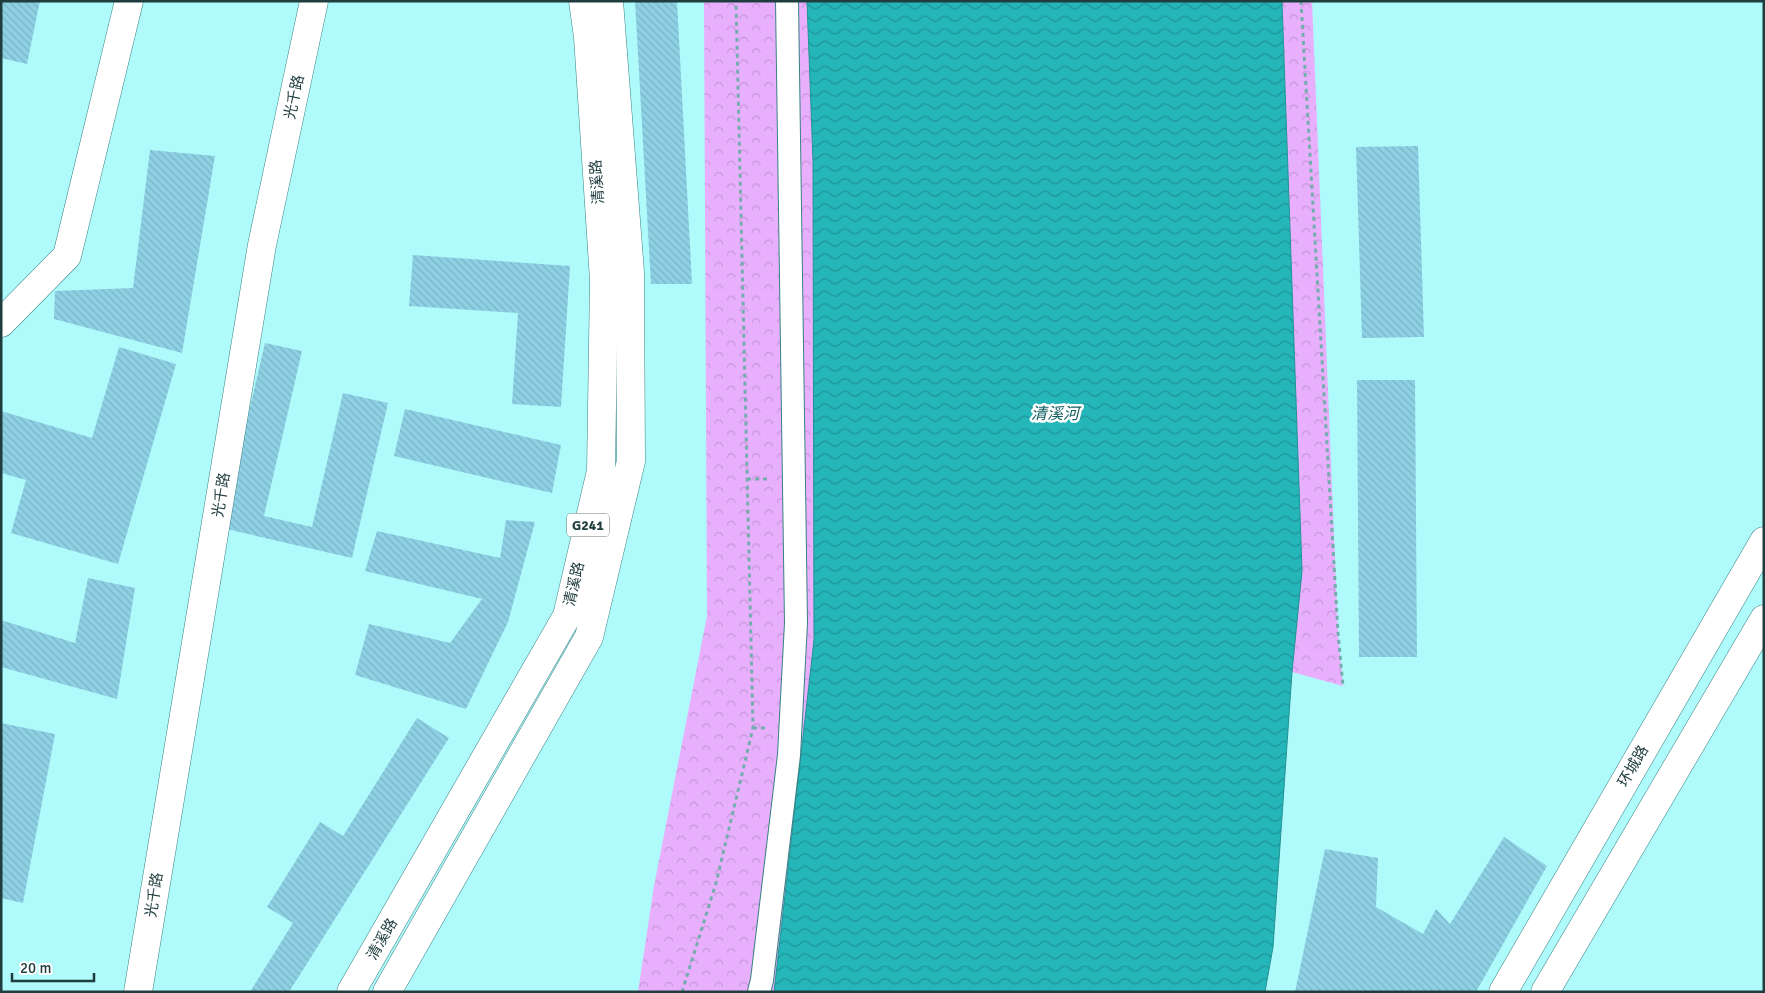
<svg xmlns="http://www.w3.org/2000/svg" width="1765" height="993" viewBox="0 0 1765 993" font-family="Signika,'Noto Sans SC',sans-serif">
<style>
.forest{fill:url(#forest-crowns)}
.water{fill:url(#water-waves);stroke:#229294}
.building{fill:url(#building-back-hatch)}
.lines{fill:none;stroke-linecap:round;stroke-linejoin:round}
.pedestrian-casing{stroke:#398284;stroke-width:24}
.minor-casing{stroke:#398284;stroke-width:29}
.secondary-casing{stroke:#398284;stroke-width:29}
.primary-casing{stroke:#398284;stroke-width:29}
.trunk-casing{stroke:#398284;stroke-width:29}
.path{stroke:#75adae;stroke-width:3;stroke-dasharray:4 4;stroke-linecap:butt}
.pedestrian{stroke:#fff;stroke-width:22}
.minor{stroke:#fff;stroke-width:28}
.secondary{stroke:#fff;stroke-width:28}
.primary{stroke:#fff;stroke-width:28}
.trunk{stroke:#fff;stroke-width:28}
.labels{text-anchor:middle;stroke-width:5;stroke-linejoin:round;paint-order:stroke}
.shield{fill:#fff;stroke:#627778;stroke-width:1}
.shield-label{font-size:14px;font-weight:bold;fill:#1f3d3e}
.street-label{font-size:15px;fill:#1f3d3e;stroke:#fff}
.water-label{font-size:16px;font-style:italic;fill:#135f60;stroke:#fff}
</style>
<defs>
<pattern id="forest-crowns" width="20" height="18" patternUnits="userSpaceOnUse" patternTransform="scale(1.25)"><rect width="20" height="18" fill="#e8affc"/><path d="M2 6a3 3 0 1 1 6 0M12 15a3 3 0 1 1 6 0" fill="none" stroke="#c797d9"/></pattern>
<pattern id="water-waves" width="16" height="10" patternUnits="userSpaceOnUse" patternTransform="scale(1.25)"><rect width="16" height="10" fill="#24b6b9"/><path d="M0 5q4-4 8 0t8 0" fill="none" stroke="#1f9598"/></pattern>
<pattern id="building-back-hatch" width="6" height="6" patternUnits="userSpaceOnUse" patternTransform="scale(1.25)"><rect width="6" height="6" fill="#8ed1e4"/><path d="M-1 5l2 2M0 0l6 6M5-1l2 2" fill="none" stroke="#7ab4c5"/></pattern>
</defs>
<rect width="100%" height="100%" fill="#affafb"/>
<g class="forest">
<polygon points="704,1 807,1 813,161 814,640 774,992 638,992 654,886 707,616"/>
<polygon points="1282,1 1312,1 1338,633 1343,686 1292,672 1302,571"/>
</g>
<polygon class="water" points="807,1 1282,1 1302,571 1292,672 1273,947 1265,992 774,992 814,640 813,161"/>
<g class="building">
<polygon points="1,1 40,1 27,64 1,58"/>
<polygon points="635,1 677,1 692,284 651,284"/>
<polygon points="1418,146 1424,337 1362,338 1356,147"/>
<polygon points="150,150 215,156 182,353 54,319 55,291 133,288"/>
<polygon points="413,255 570,266 561,407 512,404 518,313 409,306"/>
<polygon points="265,343 302,351 264,516 312,527 343,393 388,403 352,558 222,528"/>
<polygon points="119,347 176,364 118,564 11,533 26,480 1,473 1,411 92,438"/>
<polygon points="1357,380 1415,380 1417,657 1359,657"/>
<polygon points="405,409 561,445 552,493 394,456"/>
<polygon points="506,520 535,522 508,622 466,709 355,675 369,624 450,643 482,599 365,571 377,531 500,558"/>
<polygon points="88,578 135,588 117,699 1,667 1,620 75,643"/>
<polygon points="417,718 449,738 289,992 250,992 293,923 267,907 320,822 343,836"/>
<polygon points="1,723 55,734 23,903 1,898"/>
<polygon points="1504,837 1547,866 1476,992 1295,992 1325,849 1378,858 1376,907 1423,934 1436,909 1450,924"/>
</g>
<g class="lines">
<g class="pedestrian-casing">
<polyline id="pedestrian" points="759,992 762,980 789,755 796,623 787,1"/>
</g>
<g class="minor-casing">
<polyline id="minor" points="1,323 67,256 129,1"/>
</g>
<g class="secondary-casing">
<polyline id="secondary" points="138,992 262,245 314,1"/>
</g>
<g class="primary-casing">
<g id="primary">
<polyline points="1503,992 1764,541"/>
<polyline points="1545,992 1764,619"/>
</g>
</g>
<g class="trunk-casing">
<g id="trunk">
<polyline points="351,992 567,616 601,471 604,280 588,37 583,1"/>
<polyline points="387,992 589,637 631,461 630,272 609,1"/>
</g>
</g>
<g class="path">
<polyline points="1301,1 1338,633 1343,686"/>
<polyline points="747,479 768,479"/>
<polyline points="753,728 765,728"/>
<polyline points="682,992 716,883 753,728 736,1"/>
</g>
<use href="#pedestrian" class="pedestrian"/>
<use href="#minor" class="minor"/>
<use href="#secondary" class="secondary"/>
<use href="#primary" class="primary"/>
<use href="#trunk" class="trunk"/>
</g>
<g class="labels">
<rect class="shield" x="567" y="513.5" width="42" height="23" rx="4"/>
<g class="shield-label">
<text x="588" y="530">G241</text>
</g>
<g class="street-label">
<text transform="translate(294 97) rotate(-78)" y="5">光千路</text>
<text transform="translate(597 182) rotate(-94)" y="5">清溪路</text>
<text transform="translate(221 495) rotate(-81)" y="5">光千路</text>
<text transform="translate(574 584) rotate(-77)" y="5">清溪路</text>
<text transform="translate(1633 766) rotate(-60)" y="5">环城路</text>
<text transform="translate(154 895) rotate(-81)" y="5">光千路</text>
<text transform="translate(382 939) rotate(-60)" y="5">清溪路</text>
</g>
<g class="water-label">
<text x="1055" y="419">清溪河</text>
</g>
</g>
<rect width="1765" height="993" fill="none" stroke="#1f3d3e" stroke-width="5"/>
<path d="M12 973v8h82v-8" fill="none" stroke="#1f3d3e" stroke-width="2.5"/>
<text x="20" y="973" font-size="15" fill="#1f3d3e" stroke="#ffffff" stroke-width="4" paint-order="stroke">20 m</text>
</svg>
